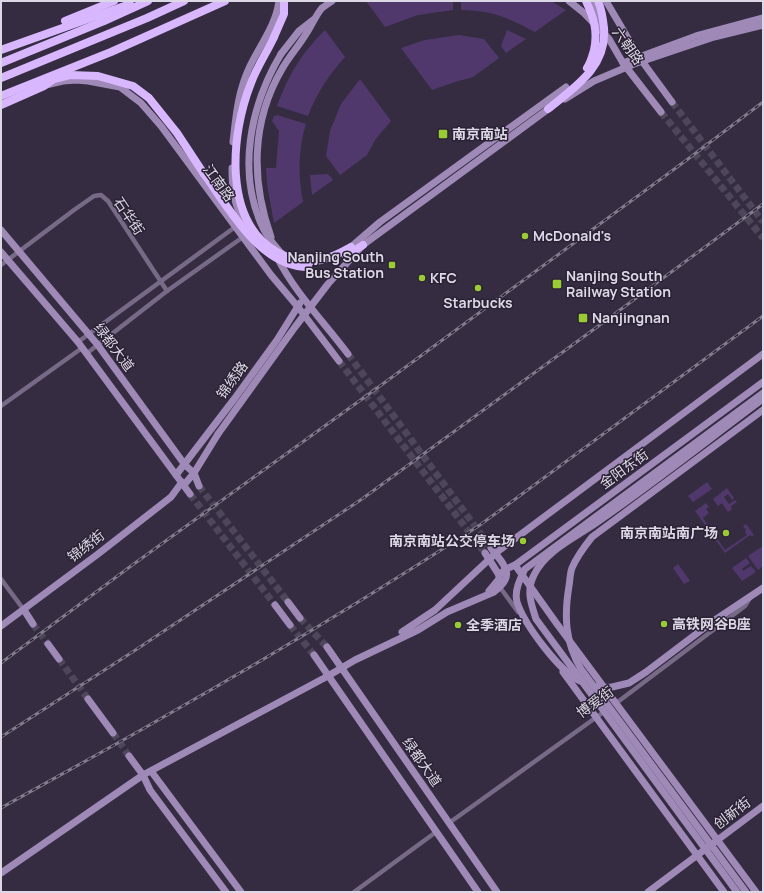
<svg xmlns="http://www.w3.org/2000/svg" width="764" height="893" viewBox="0 0 764 893" font-family="Manrope,'Noto Sans SC',sans-serif">
<style>
.green{fill:#51386c}
.lines{fill:none;stroke-linecap:round;stroke-linejoin:round}
.secondary-tunnel{stroke:#4e465a;stroke-width:7;stroke-dasharray:7 3.5;stroke-linecap:butt}
.street{stroke:#776a87;stroke-width:4.5}
.secondary{stroke:#9e89b7;stroke-width:7}
.highway{stroke:#d8b7ff;stroke-width:8}
.rail-casing{stroke:#837c8d;stroke-width:3}
.rail{stroke:#2b2236;stroke-width:1.5;stroke-dasharray:4.5;stroke-linecap:butt}
.secondary-bridge{stroke:#9e89b7;stroke-width:7}
.highway-bridge{stroke:#d8b7ff;stroke-width:8}
.poi-dot{fill:#9acb34;stroke:#2b2236;stroke-width:1.5}
.labels{text-anchor:middle;stroke-width:3;stroke-linejoin:round;paint-order:stroke}
.street-label{font-size:14px;fill:#ddd8e5;stroke:#2b2236}
.poi-label{font-size:14px;font-weight:bold;fill:#ddd8e5;stroke:#2b2236;text-anchor:start}
</style>
<rect width="100%" height="100%" fill="#352c41"/>
<g class="green">
<polygon points="366,1 453,1 453,10 418,15 385,27"/>
<path d="M461,1H551L566,10L535,32C508,18 492,10 461,10Z"/>
<path d="M325,30L345,57C329,75 316,94 308,116L277,106C289,74 301,54 325,30Z"/>
<polygon points="507,30 526,39 506,53 501,46"/>
<polygon points="459,35 484,39 499,58 473,77 455,82 432,90 401,48 425,40"/>
<polygon points="360,79 391,121 375,140 367,155 340,175 326,156 330,131 341,104"/>
<path d="M277,115L306,124C298,149 298,176 303,202L274,223L267,184L266,168H276L279,131L272,121L274,116Z"/>
<polygon points="328,174 333,180 312,195 310,175"/>
<polygon points="707,482 712,489 693,502 688,496"/>
<polygon points="727,488 734,498 732,500 728,494 724,497 729,504 735,500 737,502 731,506 732,509 728,512 722,503 718,506 713,499"/>
<polygon points="706,503 709,507 706,509 709,513 703,518 725,550 747,535 745,532 746,530 743,526 746,524 754,535 752,536 750,535 725,553 695,511"/>
<polygon points="763,546 763,566 758,570 748,556"/>
<polygon points="746,558 750,563 742,569 743,571 751,566 756,572 742,581 732,568"/>
<polygon points="678,564 690,581 684,584 673,568"/>
</g>
<g class="lines">
<g class="secondary-tunnel">
<polyline points="672,102 763,222"/>
<polyline points="661,112 763,238"/>
<polyline points="348,354 491,548"/>
<polyline points="339,361 485,553"/>
<polyline points="199,486 288,602"/>
<polyline points="190,494 275,605"/>
<polyline points="300,618 327,647"/>
<polyline points="33,624 48,644"/>
<polyline points="290,625 314,655"/>
<polyline points="59,659 88,699"/>
<polyline points="113,733 129,756"/>
</g>
<g class="street">
<polyline points="1,265 74,210 94,196 101,195 108,201 167,291"/>
<polyline points="78,342 235,227"/>
<polyline points="86,354 167,291 243,237"/>
<polyline points="1,406 82,348"/>
<polyline points="1,579 24,610"/>
<polyline points="499,586 518,612"/>
<polyline points="615,704 745,606 750,598"/>
<polyline points="449,823 605,711"/>
<polyline points="354,892 436,832"/>
</g>
<g class="secondary">
<polyline points="569,1 584,13 609,39 623,63 661,112"/>
<polyline points="590,1 603,24"/>
<polyline points="606,1 639,57 672,102"/>
<polyline points="281,54 299,31 313,20"/>
<polyline points="623,63 696,36 763,18"/>
<polyline points="46,85 63,81 76,80 88,81 120,87 141,103 161,126 271,275 298,307 339,361"/>
<path d="M233,142C236,115 238,91 250,66C260,45 276,25 279,1"/>
<path d="M232,168C232,193 234,205 247,227"/>
<polyline points="1,230 97,344 185,465 194,473 199,486"/>
<path d="M271,237C251,181 251,122 282,69C288,58 297,48 304,37C311,28 315,16 322,8C325,6 329,3 332,1"/>
<polyline points="1,252 78,342 190,494"/>
<path d="M277,257C295,293 324,322 348,354"/>
<polyline points="176,475 235,398 277,340 300,303"/>
<polyline points="184,485 194,473 218,434"/>
<polyline points="485,553 499,575 499,579 489,591"/>
<polyline points="515,565 557,624 756,892"/>
<polyline points="499,575 506,569 515,565 763,382"/>
<polyline points="288,602 300,618"/>
<polyline points="275,605 290,625"/>
<polyline points="24,610 33,624"/>
<polyline points="712,622 763,588"/>
<polyline points="1,626 98,554 171,497 182,482"/>
<polyline points="48,644 59,659"/>
<polyline points="327,647 497,892"/>
<polyline points="314,655 478,892"/>
<polyline points="88,699 113,733"/>
<polyline points="129,756 143,775 150,790 226,892"/>
<polyline points="151,771 241,892"/>
<path d="M1,873L143,775L328,676L355,660L418,630L447,612L494,592C517,575 504,565 491,548"/>
<polyline points="648,892 763,806"/>
</g>
<g class="highway">
<polyline points="65,21 114,1"/>
<polyline points="274,37 284,14 284,1"/>
<polyline points="1,50 130,4"/>
<polyline points="1,63 104,21 148,1"/>
<polyline points="1,78 147,18 184,1"/>
<polyline points="1,96 111,52 225,1"/>
<polyline points="1,105 44,86 54,79 70,75 98,76 133,86 149,98 177,133 204,174"/>
</g>
<g class="rail-casing">
<g id="rail">
<polyline points="1,663 131,566 380,386 688,159 763,102"/>
<polyline points="1,737 134,651 362,499 597,327 763,204"/>
<path d="M1,808C56,777 112,747 167,715C273,655 378,591 480,525L763,316"/>
</g>
</g>
<use href="#rail" class="rail"/>
<g class="secondary-bridge">
<polyline points="565,99 594,81 634,64 714,37 763,25"/>
<polyline points="351,247 380,222 566,87"/>
<path d="M281,253C275,246 268,238 264,230C236,174 250,106 281,54"/>
<polyline points="218,434 295,327 328,284 363,245 551,107"/>
<polyline points="402,632 435,610 497,552 763,354"/>
<polyline points="563,672 724,892"/>
<path d="M580,681C559,671 524,624 517,602C514,591 520,579 525,569L763,393"/>
<polyline points="594,686 599,688 612,687 629,683 646,672 712,622"/>
<path d="M737,892L536,619C531,604 526,590 534,575C546,550 577,537 599,521C655,482 708,440 763,399"/>
<path d="M746,892L581,669C565,642 564,616 569,586C570,580 570,573 572,568C577,556 584,547 592,537L763,410"/>
</g>
<g class="highway-bridge">
<path d="M586,1C594,18 598,32 594,50C592,57 591,62 587,68"/>
<path d="M274,37C267,52 257,67 251,83C231,133 222,221 277,252C305,268 325,262 351,247"/>
<path d="M548,109C575,87 607,67 604,28C603,19 602,10 598,1"/>
<path d="M204,174C229,208 260,267 308,267"/>
<polyline points="346,256 363,245"/>
</g>
</g>
<g class="poi-dot">
<rect x="438" y="129" width="10" height="10" rx="2"/>
<circle cx="525" cy="236" r="4"/>
<rect x="388" y="261" width="8" height="8" rx="2"/>
<circle cx="422" cy="278" r="4"/>
<rect x="552" y="279" width="10" height="10" rx="2"/>
<circle cx="478" cy="288" r="4"/>
<rect x="578" y="313" width="10" height="10" rx="2"/>
<circle cx="726" cy="533" r="4"/>
<circle cx="523" cy="541" r="4"/>
<circle cx="664" cy="624" r="4"/>
<circle cx="458" cy="625" r="4"/>
</g>
<g class="labels">
<g class="street-label">
<text transform="translate(628 46) rotate(55)" y="5">六朝路</text>
<text transform="translate(219 183) rotate(54)" y="5">江南路</text>
<text transform="translate(129 216) rotate(56)" y="5">石华街</text>
<text transform="translate(114 347) rotate(53)" y="5">绿都大道</text>
<text transform="translate(232 380) rotate(-54)" y="5">锦绣路</text>
<text transform="translate(624 469) rotate(-36)" y="5">金阳东街</text>
<text transform="translate(86 546) rotate(-38)" y="5">锦绣街</text>
<text transform="translate(595 702) rotate(-36)" y="5">博爱街</text>
<text transform="translate(422 762) rotate(55)" y="5">绿都大道</text>
<text transform="translate(732 813) rotate(-37)" y="5">创新街</text>
</g>
<g class="poi-label">
<text x="452" y="139">南京南站</text>
<text x="533" y="241">McDonald's</text>
<text x="384" y="262" text-anchor="end">Nanjing South<tspan x="384" dy="16">Bus Station</tspan></text>
<text x="566" y="281">Nanjing South<tspan x="566" dy="16">Railway Station</tspan></text>
<text x="430" y="283">KFC</text>
<text x="478" y="308" text-anchor="middle">Starbucks</text>
<text x="592" y="323">Nanjingnan</text>
<text x="718" y="538" text-anchor="end">南京南站南广场</text>
<text x="515" y="546" text-anchor="end">南京南站公交停车场</text>
<text x="672" y="629">高铁网谷B座</text>
<text x="466" y="630">全季酒店</text>
</g>
</g>
<rect width="764" height="893" fill="none" stroke="#ddd8e5" stroke-width="4"/>
</svg>
